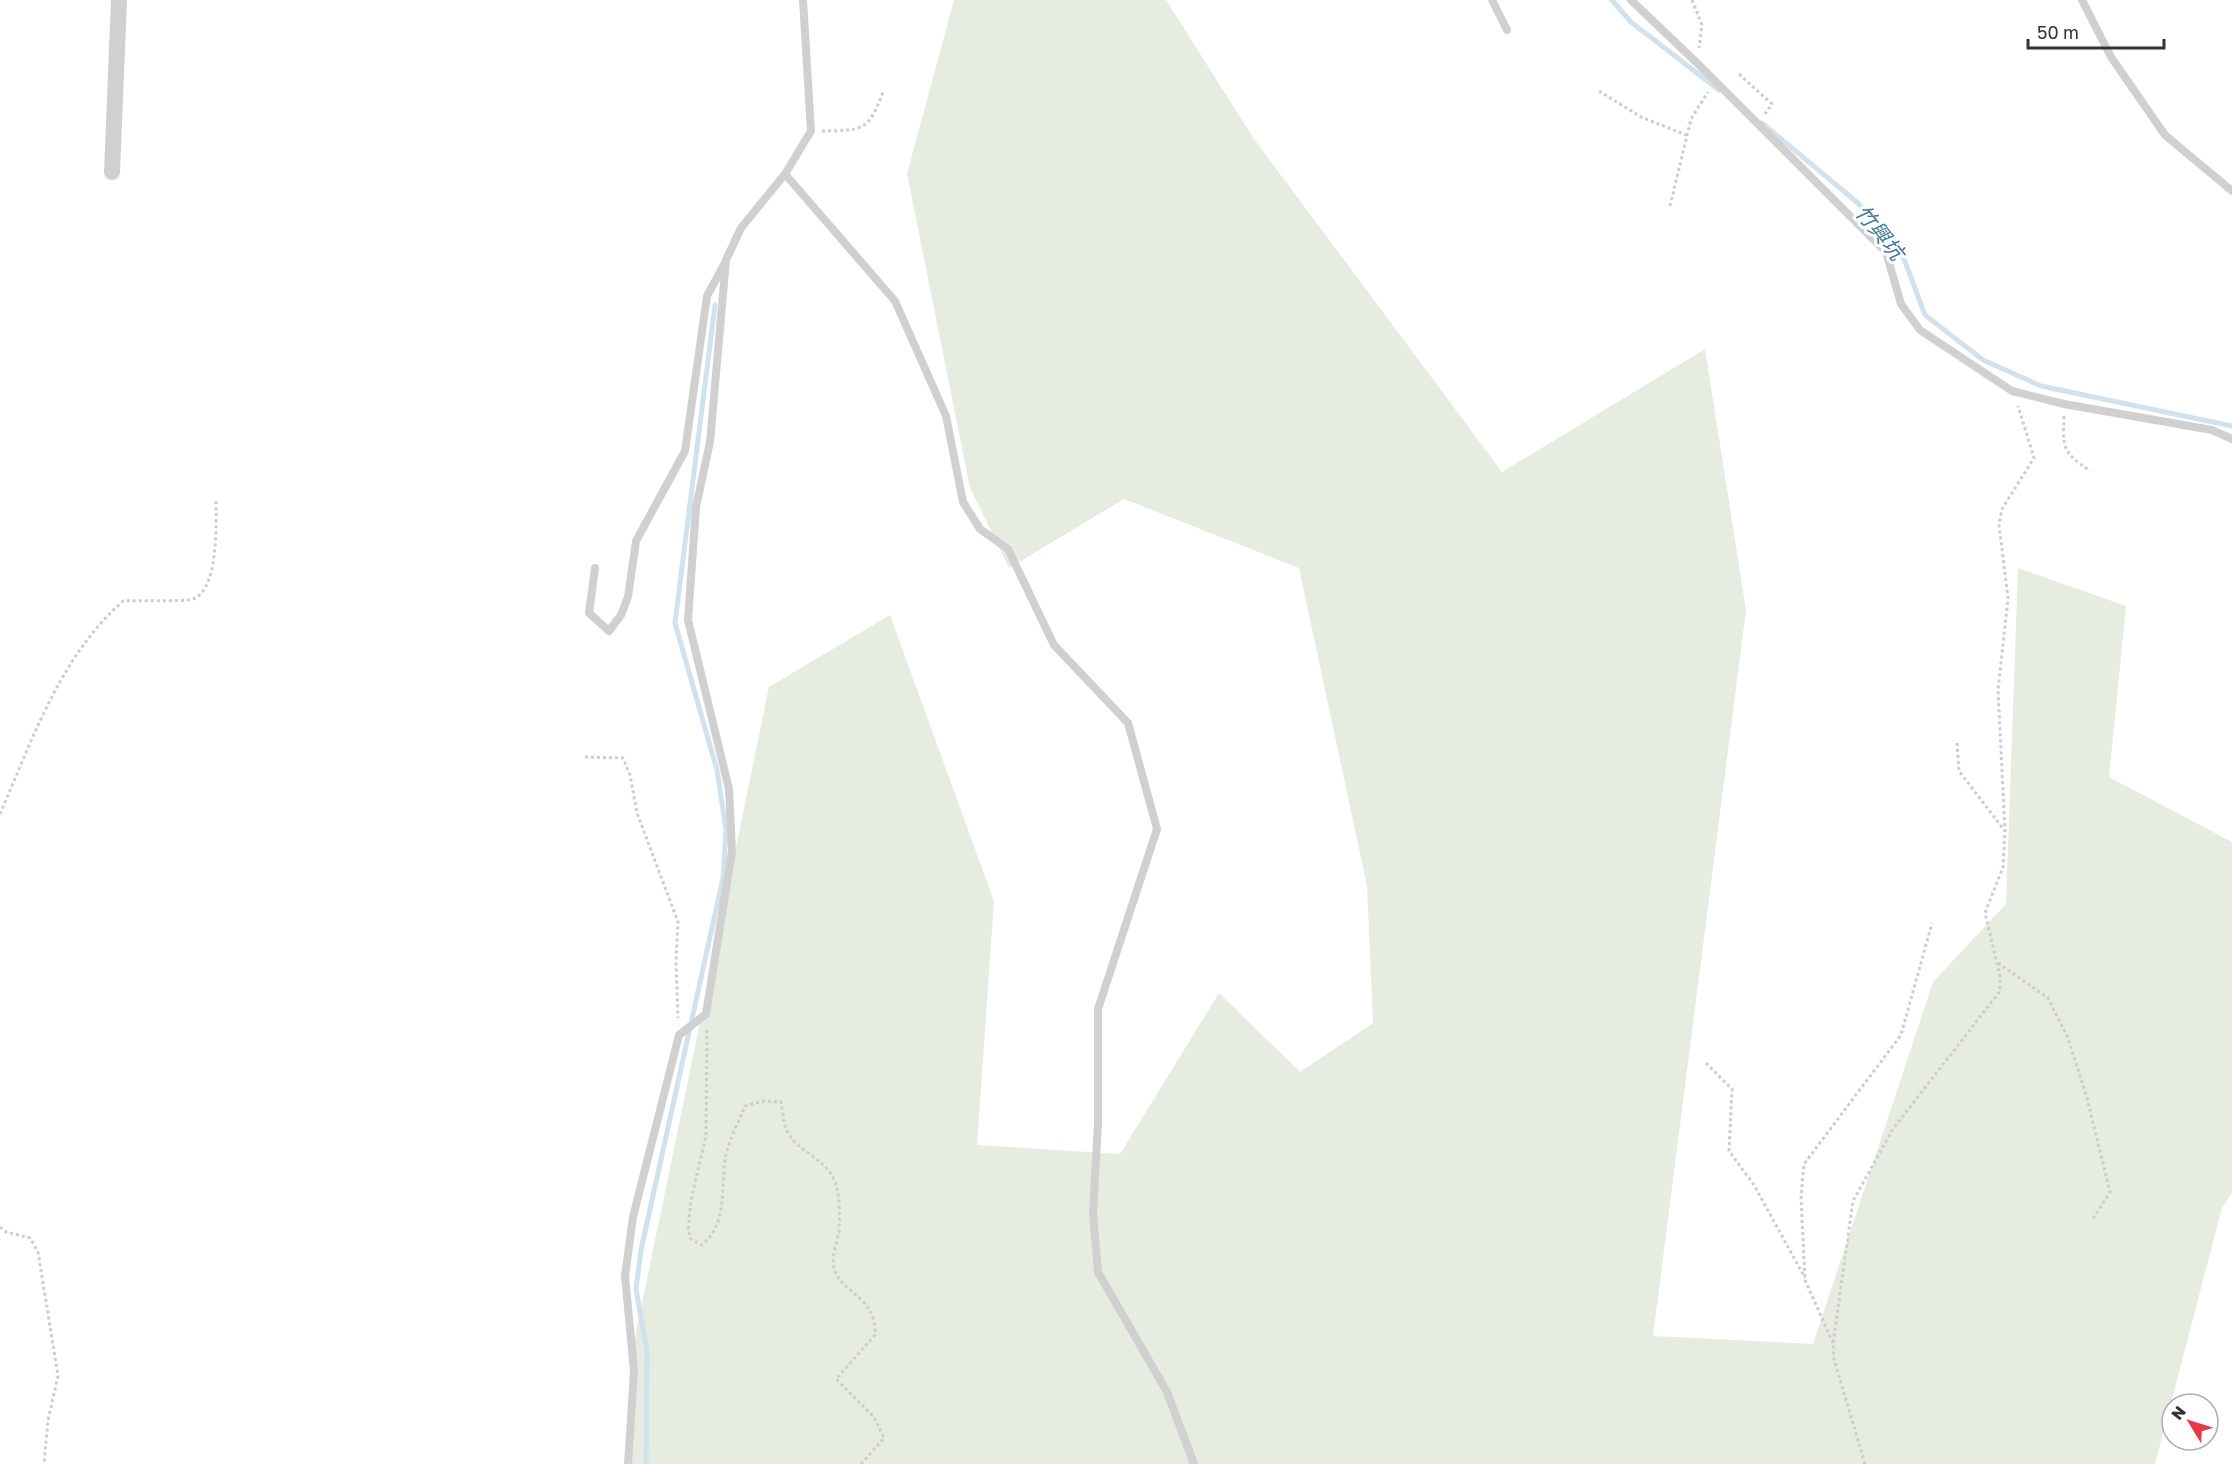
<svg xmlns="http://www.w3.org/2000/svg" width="2232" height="1464" viewBox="0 0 2232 1464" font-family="'Golos Text','Noto Sans TC',sans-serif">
  <rect width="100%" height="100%" fill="#fff"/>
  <path fill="#e6ecdf" d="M954,0H1166L1254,139L1502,472L1705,349L1746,610L1653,1336L1813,1344L1933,982L2006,904L2018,568L2126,606L2109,777L2232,842V1193L2222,1208L2155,1464H629L630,1362L769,687L890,615L994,901L977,1145L1120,1154L1219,993L1300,1072L1373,1023L1367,886L1299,568L1124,499L1009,568L970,488L907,174Z"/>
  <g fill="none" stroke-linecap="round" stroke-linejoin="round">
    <path stroke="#cfe2ee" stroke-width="5" d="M1612,0L1631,22L1719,90
      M1762,123L1859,204L1904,259L1925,315L1983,360L2041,386L2232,426
      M646,1464L647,1352L636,1289L641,1250L723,878L726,830L717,770L675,623L715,305"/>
    <path stroke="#cdcdcd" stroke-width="3" stroke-dasharray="3 3" stroke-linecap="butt" d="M1692,0L1702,25L1699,48
      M1739,74L1772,104L1765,114
      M1599,91L1641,117L1686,135
      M822,131C863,130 868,132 883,92
      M1670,206L1691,119L1708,92
      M2064,416C2063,450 2062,451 2090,471
      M1957,743L1959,771L2004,830
      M585,757L623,758L630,775L637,813L678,922L676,961L678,1018
      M0,814C33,738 60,657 123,601C137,600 183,602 193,599C219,590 216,522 216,499
      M1998,963L2048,998L2068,1038L2087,1098L2110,1192L2092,1220
      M707,1030L706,1136L691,1200L688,1230L691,1239L702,1245C729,1223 720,1185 726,1154C730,1138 739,1121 745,1106L764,1101L781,1102C783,1112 783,1124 788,1133C800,1154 826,1158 835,1182C840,1194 840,1219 839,1232C837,1242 831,1258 834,1268C840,1293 877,1296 875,1335L836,1379L874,1417L884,1438L861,1464
      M1706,1063L1732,1089L1729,1151L1754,1185L1805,1278
      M0,1227L6,1232L30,1238L38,1252L58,1376L48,1420L44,1464
      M1833,1343L1805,1280L1801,1197L1804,1164L1901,1035L1932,923
      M1865,1464L1834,1359L1833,1344L1853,1201L1893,1129L2000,991V976L1985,913L2003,867L2005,831L1998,690L2008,598L1999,525L2002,509L2034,458L2018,406"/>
    <path stroke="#d0d0d0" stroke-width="8" d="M1492,0L1507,30
      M1631,0L1696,62L1886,252L1901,304L1920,330L2012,391L2064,404L2212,430L2232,439
      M2082,0L2111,57L2165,135L2232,191
      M785,174L895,301L946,416L963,502L980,529L1008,549L1054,645L1128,723L1157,829L1098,1009V1123L1093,1213L1098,1272L1167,1392L1194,1464
      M595,568L589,613L609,631L621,615L628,597L636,541L685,451L707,296L725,263
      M628,1464L634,1371L625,1276L633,1217L679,1035L706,1014L732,851L729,789L688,620L696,507L710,442L726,260L741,228L785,174L811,131L803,0"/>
    <path stroke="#d0d0d0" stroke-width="16" d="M112,172L119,0"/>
  </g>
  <g text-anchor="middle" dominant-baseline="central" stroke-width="6" stroke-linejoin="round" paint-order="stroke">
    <g font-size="21" font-style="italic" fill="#3f7597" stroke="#fff">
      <text transform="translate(1880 232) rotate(51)">竹興坑</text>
    </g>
  </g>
  <g transform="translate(2190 1422) rotate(308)"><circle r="28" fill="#ffffff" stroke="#adadad" stroke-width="1.5"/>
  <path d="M0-4.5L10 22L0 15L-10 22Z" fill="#e63946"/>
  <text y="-9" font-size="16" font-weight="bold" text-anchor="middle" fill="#333333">N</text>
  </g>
  <path d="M2028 39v9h136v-9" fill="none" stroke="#333333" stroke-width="3"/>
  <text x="2037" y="39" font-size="18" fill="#333333" stroke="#ffffff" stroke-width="4.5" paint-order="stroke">50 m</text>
</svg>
